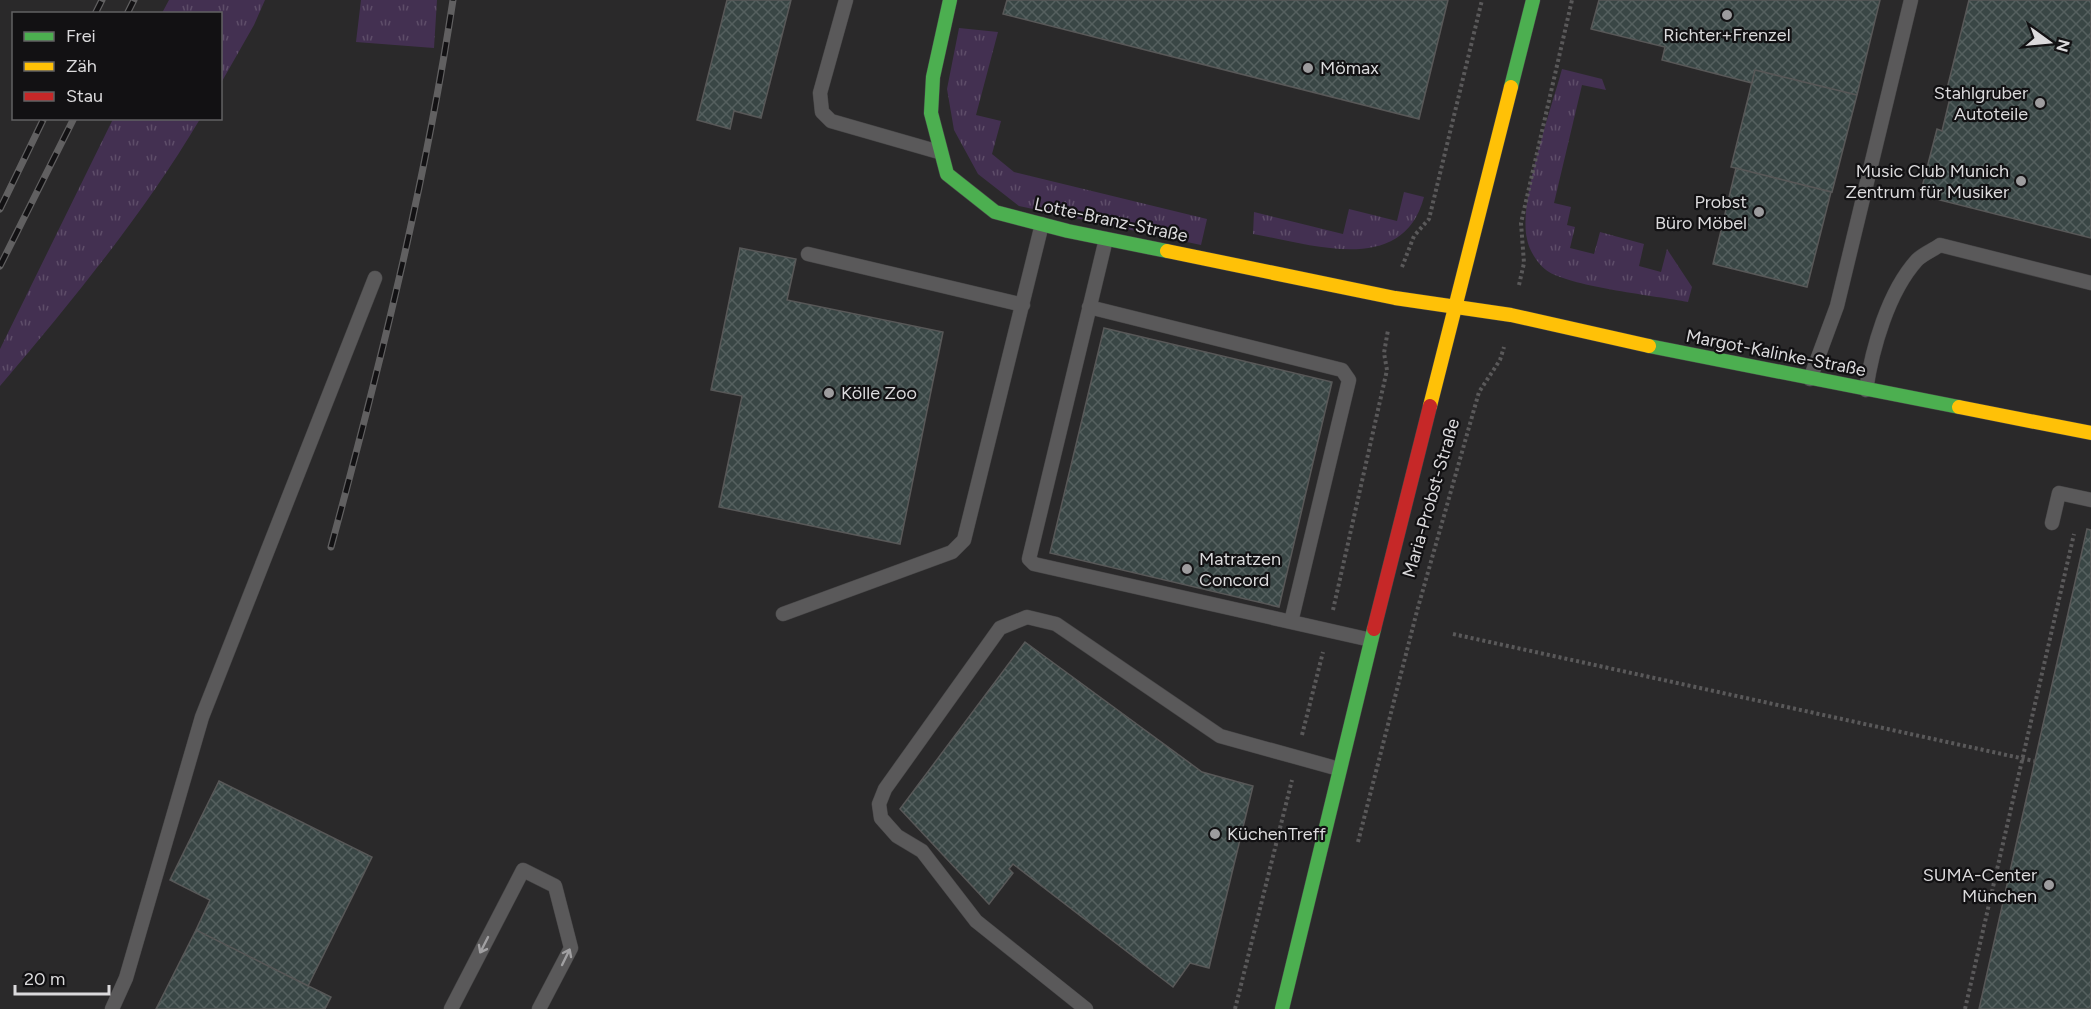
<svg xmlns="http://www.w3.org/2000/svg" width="2091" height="1009" viewBox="0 0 2091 1009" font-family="Figtree,sans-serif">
  <defs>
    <pattern id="grass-tufts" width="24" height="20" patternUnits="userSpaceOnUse" patternTransform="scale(1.5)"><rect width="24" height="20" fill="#433051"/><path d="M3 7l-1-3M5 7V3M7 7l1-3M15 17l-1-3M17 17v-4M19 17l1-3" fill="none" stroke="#5e4d69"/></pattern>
    <pattern id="building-cross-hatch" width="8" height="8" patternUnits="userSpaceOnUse" patternTransform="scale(1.5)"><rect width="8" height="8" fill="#394645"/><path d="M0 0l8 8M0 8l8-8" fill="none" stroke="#55605f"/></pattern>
  </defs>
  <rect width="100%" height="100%" fill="#2a292a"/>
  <path fill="url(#grass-tufts)" d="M169,0H265L254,25L221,83L220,14L162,13Z
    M361,0H437L434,48L356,42Z
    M959,28L998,32L976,115L1001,121L992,154L1014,172L1207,219L1201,245L1019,206L978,174L954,130L947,89Z
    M1562,69L1602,79L1606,90L1582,85L1554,203L1571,207L1567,225L1575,227L1570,248L1594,254L1600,232L1644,244L1639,266L1661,272L1667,249L1692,287L1688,302C1657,296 1574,287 1549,272C1539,266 1529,251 1527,239C1518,201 1551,110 1562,69Z
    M113,119H200C143,215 72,301 0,386V349Z
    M1404,192L1424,197C1403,277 1311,244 1253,234L1254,212L1343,234L1349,209L1397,221Z"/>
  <path fill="url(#building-cross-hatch)" stroke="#585858" stroke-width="1.5" d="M727,0H791L761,118L734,111L730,129L697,120Z
    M1007,0H1448L1419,119L1003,14Z
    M1599,0H1880L1857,95L1755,70L1752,83L1662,60L1665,47L1591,29Z
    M1969,0H2091V238L1920,195L1937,129L1942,131L1950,98L1945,97Z
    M1755,70L1857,95L1832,192L1731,167Z
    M1736,168L1831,192L1807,287L1713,264Z
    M740,248L796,259L787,300L943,332L900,544L719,507L742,396L711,390Z
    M1104,328L1332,382L1279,607L1050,553Z
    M2087,529L2091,530V1009H1979Z
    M1025,642L1202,772L1253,786L1209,968L1190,963L1173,987L1013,864L1009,869L1013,873L989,904L900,809Z
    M219,781L372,857L308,986L196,930L210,900L170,880Z
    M196,930L331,997L325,1009H156Z"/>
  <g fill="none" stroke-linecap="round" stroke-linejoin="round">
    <defs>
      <path id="lane" d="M846,0L820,93L822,112L831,121L939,152
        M1106,239L1029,559L1034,564L1371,640
        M808,254L1023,305
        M1089,307L1342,370L1349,380L1291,622
        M1810,379L1837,306L1911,0
        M1866,390C1872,349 1888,292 1917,260C1923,254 1933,250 1940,245L2091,283
        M2052,523L2059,493L2091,500
        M783,614L952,552L964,540L1042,224
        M112,1009L126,978L202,717L375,278
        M451,1009L523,870L555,886L571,948L539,1009
        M1086,1009L976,921L922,851L897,836L881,818L879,804L885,789L1000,628L1027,617L1056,624L1220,736L1339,769"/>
      <path id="fast" d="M950,0L933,77L931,113L947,174L995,212L1068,231L1167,251
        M1511,87L1533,0
        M1649,346L1959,407
        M1282,1009L1374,629"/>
      <path id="slow" d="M1167,251L1395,298L1511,315L1649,346
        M1430,406L1511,87
        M1959,407L2091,433"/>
      <path id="jam" d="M1374,629L1430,406"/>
    </defs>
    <use href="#lane" stroke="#464546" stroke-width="15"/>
    <use href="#fast" stroke="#464546" stroke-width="15"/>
    <use href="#slow" stroke="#464546" stroke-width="15"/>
    <use href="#jam" stroke="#464546" stroke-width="15"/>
    <path stroke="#5a595a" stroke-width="4" stroke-dasharray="3 3" stroke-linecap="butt" d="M1402,267L1414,236L1429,219L1482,0
      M1519,285L1524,263L1521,223L1572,0
      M1333,610L1387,370L1384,353L1388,330
      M1453,634L2034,761
      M1302,735L1323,652
      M1358,842L1417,611L1479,392L1500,360L1504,347
      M1235,1009L1292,780
      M1965,1009L2074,534"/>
    <use href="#lane" stroke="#5a595a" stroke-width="14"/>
    <use href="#fast" stroke="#4caf50" stroke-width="14"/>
    <use href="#slow" stroke="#ffc107" stroke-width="14"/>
    <use href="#jam" stroke="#c62828" stroke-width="14"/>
    <defs>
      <path id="rail" d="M95,14L102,0
        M127,14L134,0
        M0,209L44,118
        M0,266L74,118
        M331,547C380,366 425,185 453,0"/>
    </defs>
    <use href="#rail" stroke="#616061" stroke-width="7"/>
    <use href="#rail" stroke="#121113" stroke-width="4.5" stroke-dasharray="14" stroke-linecap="butt"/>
  </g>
  <defs><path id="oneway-shaft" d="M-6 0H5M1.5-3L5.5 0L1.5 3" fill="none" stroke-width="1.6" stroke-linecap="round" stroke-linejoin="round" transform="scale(1.5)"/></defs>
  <g stroke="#a1a0a2">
    <use href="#oneway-shaft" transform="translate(484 945) rotate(117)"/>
    <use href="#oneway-shaft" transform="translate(566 957) rotate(-64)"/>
  </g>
  <g fill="#9d9c9e" stroke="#121113" stroke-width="2">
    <circle cx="1727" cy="15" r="6"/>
    <circle cx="1308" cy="68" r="6"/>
    <circle cx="2040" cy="103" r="6"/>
    <circle cx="2021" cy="181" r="6"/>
    <circle cx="1759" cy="212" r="6"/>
    <circle cx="829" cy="393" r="6"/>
    <circle cx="1187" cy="569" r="6"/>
    <circle cx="1215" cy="834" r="6"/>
    <circle cx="2049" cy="885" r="6"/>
  </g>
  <g text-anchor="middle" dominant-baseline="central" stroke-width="4.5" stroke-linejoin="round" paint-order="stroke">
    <g font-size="18" fill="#dbdadc" stroke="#121113" text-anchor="start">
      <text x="1727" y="35" text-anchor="middle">Richter+Frenzel</text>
      <text x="1320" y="68">Mömax</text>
      <text x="2028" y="93" text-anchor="end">Stahlgruber<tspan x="2028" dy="21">Autoteile</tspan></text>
      <text x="2009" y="171" text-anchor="end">Music Club Munich<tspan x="2009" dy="21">Zentrum für Musiker</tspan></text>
      <text x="1747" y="202" text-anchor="end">Probst<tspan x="1747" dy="21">Büro Möbel</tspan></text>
      <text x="841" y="393">Kölle Zoo</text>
      <text x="1199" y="559">Matratzen<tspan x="1199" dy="21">Concord</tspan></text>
      <text x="1227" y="834">KüchenTreff</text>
      <text x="2037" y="875" text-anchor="end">SUMA-Center<tspan x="2037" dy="21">München</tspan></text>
    </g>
    <g font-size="18" fill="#dbdadc" stroke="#121113">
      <text transform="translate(1111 220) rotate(12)">Lotte-Branz-Straße</text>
      <text transform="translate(1776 353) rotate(11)">Margot-Kalinke-Straße</text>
      <text transform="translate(1431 498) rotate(-74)">Maria-Probst-Straße</text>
    </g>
  </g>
  <rect x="12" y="12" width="210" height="108" fill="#121113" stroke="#626163" stroke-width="1.5"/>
  <rect x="24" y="32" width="30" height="9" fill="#4caf50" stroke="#626163" stroke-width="1.5"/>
  <text x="66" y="42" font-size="18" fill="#dbdadc">Frei</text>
  <rect x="24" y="62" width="30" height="9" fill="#ffc107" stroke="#626163" stroke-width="1.5"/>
  <text x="66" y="72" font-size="18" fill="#dbdadc">Zäh</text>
  <rect x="24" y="92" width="30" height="9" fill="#c62828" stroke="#626163" stroke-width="1.5"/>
  <text x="66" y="102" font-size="18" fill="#dbdadc">Stau</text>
  <g transform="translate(2049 42) rotate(105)" stroke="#121113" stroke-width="4.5" paint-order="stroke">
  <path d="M0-4.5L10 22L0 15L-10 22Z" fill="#dbdadc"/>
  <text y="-9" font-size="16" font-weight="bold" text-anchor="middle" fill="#dbdadc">N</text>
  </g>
  <path d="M15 985v9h94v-9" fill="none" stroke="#dbdadc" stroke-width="3"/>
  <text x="24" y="985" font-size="18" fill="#dbdadc" stroke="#121113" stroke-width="4.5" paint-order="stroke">20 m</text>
</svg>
